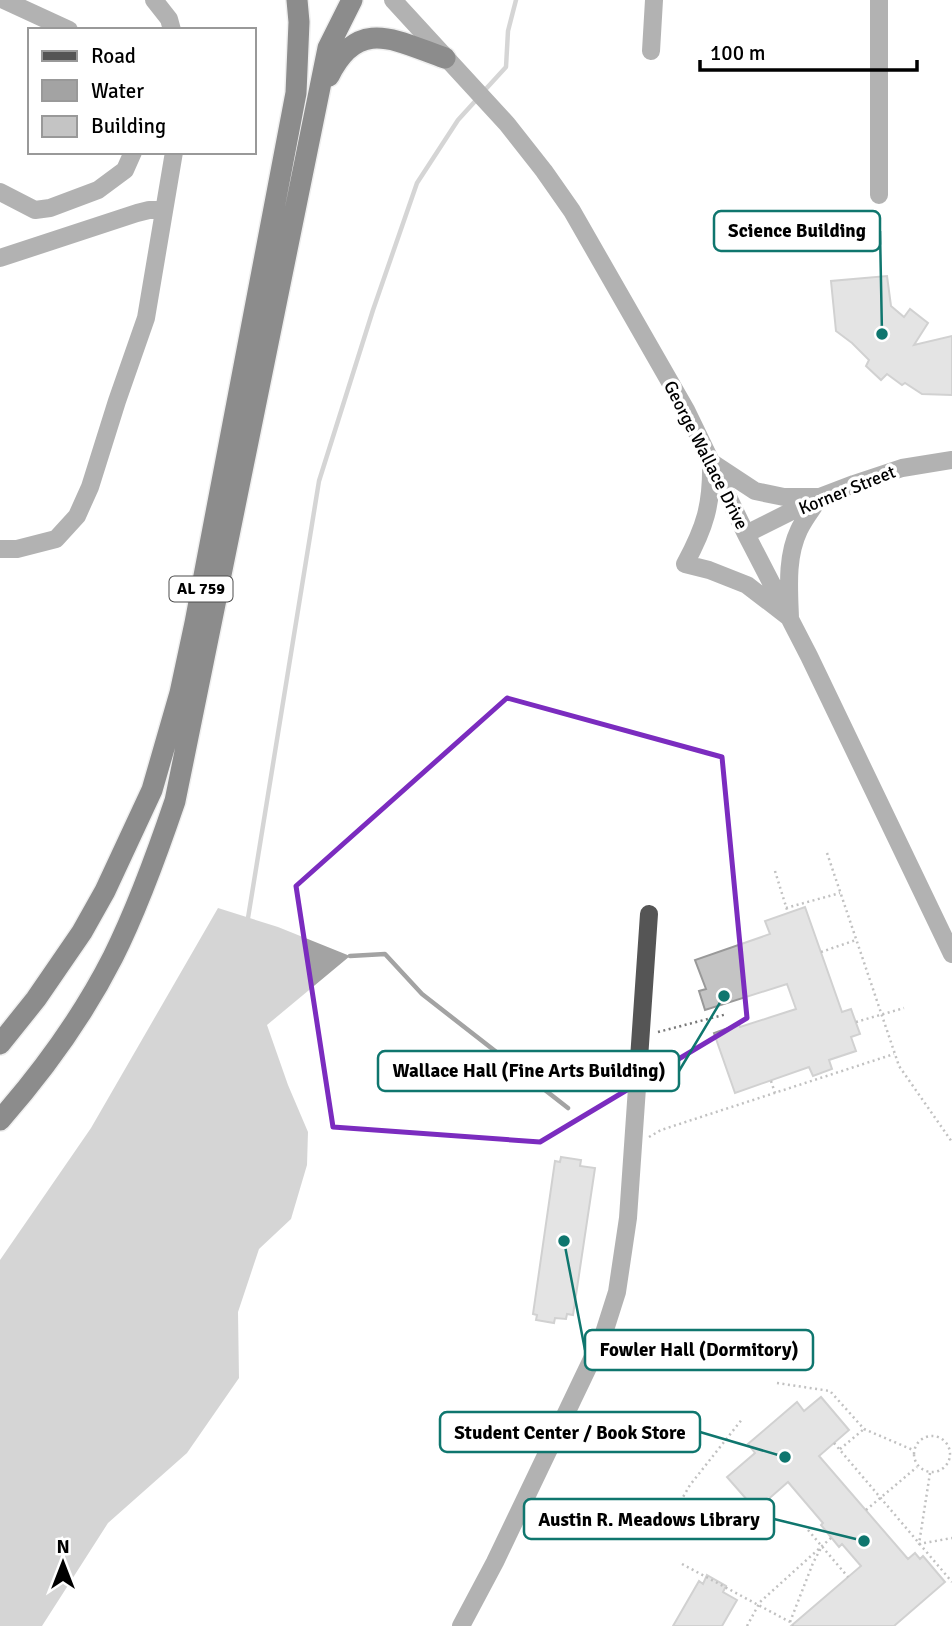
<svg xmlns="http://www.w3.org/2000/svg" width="952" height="1626" viewBox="0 0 952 1626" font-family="Signika,sans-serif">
  <rect width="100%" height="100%" fill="#fff"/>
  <path fill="#a3a3a3" d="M218,908L278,927L350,956L267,1025L288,1085L308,1132L307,1165L291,1219L259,1249L238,1312L239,1378L187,1453L108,1523L42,1626H0V1260L91,1128Z"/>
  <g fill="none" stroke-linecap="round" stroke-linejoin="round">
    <path stroke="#a3a3a3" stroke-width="4.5" d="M484,91L506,67L508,31L516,0
      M248,918L319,481L373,310L417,183L458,120L478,98
      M350,956L385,954L422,994L568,1108"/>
  </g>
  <path fill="#c4c4c4" stroke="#999" stroke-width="2" d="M887,276L891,306L904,317L910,309L928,323L914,345L952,336V395L922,394L905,383L902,385L887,374L881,380L866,366L869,360L852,343L836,331L831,281Z
    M805,907L842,1012L851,1009L860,1034L851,1037L856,1051L829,1060L832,1069L813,1076L809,1067L735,1093L714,1033L739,1024L740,1027L796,1009L787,984L705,1010L699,991L706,989L695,960L770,934L765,921Z
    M561,1157L581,1160L580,1166L595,1168L573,1315L567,1314L566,1319L555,1318L554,1323L536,1320L537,1315L533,1314L555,1161L560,1162Z
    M821,1397L849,1430L819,1456L908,1559L915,1553L920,1559L923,1556L945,1582L894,1626H791L861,1566L842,1544L839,1547L821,1525L823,1523L788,1482L756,1510L727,1477L755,1453L748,1444L797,1402L804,1411Z
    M707,1575L726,1586L723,1592L737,1600L722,1626H673L699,1581L703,1584Z"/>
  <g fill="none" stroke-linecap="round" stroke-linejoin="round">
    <defs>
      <path id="highway" d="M329,76C358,16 396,41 445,58
        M0,1044L36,999L82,932L105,891L152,790L180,693L195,623L296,93L299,22L297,0
        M0,1120C44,1070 83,1016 113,957C138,907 157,854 175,801L328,48L352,0"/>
    </defs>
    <use href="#highway" stroke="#dbdbdb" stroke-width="24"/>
    <path stroke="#777" stroke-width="2.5" stroke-dasharray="2 3.5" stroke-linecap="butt" d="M827,853L899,1066L952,1142
      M775,871L788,913
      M786,908L840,893
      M821,952L856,940
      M856,1022L904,1008
      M658,1032L727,1014
      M771,1081L775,1093
      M649,1137L661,1130L894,1054
      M777,1383L830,1391L864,1429L913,1450
      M914 1454a18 18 0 1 1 36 0a18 18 0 1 1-36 0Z
      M834,1443L952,1582
      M840,1449L864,1429
      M930,1473L919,1544L952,1538
      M866,1510L917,1467
      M664,1530L690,1485L743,1418
      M808,1530L848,1577
      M682,1564L790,1622L793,1626
      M790,1622L813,1563L821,1548
      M747,1626L760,1602L832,1537"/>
    <path stroke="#555" stroke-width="18" d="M4,0L69,30
      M154,0L169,19L172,30
      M393,0L507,124L544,171L572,211L686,410L746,534L809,656L952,954
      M879,0V195
      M651,51L654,0
      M0,192L35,210L50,208L98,190L125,170L133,152
      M0,258L137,213L149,210H164
      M711,462L755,491L784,497H820C813,508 804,519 799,530C786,557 789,589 790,618L747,585L709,570L685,564C705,527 712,505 711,462Z
      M746,534L820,497L854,484L902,468L952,460
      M0,549H17L56,539L77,516L90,487L117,401L146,318L174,152
      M461,1626L495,1562L603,1336L617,1292L628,1218L649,914"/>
    <use href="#highway" stroke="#000" stroke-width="21"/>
  </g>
  <path d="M0 0H952V1626H0ZM507,698L722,757L747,1018L540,1142L333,1127L296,886Z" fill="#fff" fill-opacity=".55" fill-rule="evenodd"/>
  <path fill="none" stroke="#7b2cbf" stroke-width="5" stroke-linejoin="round" d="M507,698L722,757L747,1018L540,1142L333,1127L296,886Z"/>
  <g text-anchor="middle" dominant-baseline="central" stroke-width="7" stroke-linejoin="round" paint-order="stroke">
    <rect fill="#fff" stroke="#4c4c4c" stroke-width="2" x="169.5" y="576.5" width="63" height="25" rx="5"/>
    <g font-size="16" font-weight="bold" fill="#000">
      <text x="201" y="589">AL 759</text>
    </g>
    <g font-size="18" fill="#000" stroke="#fff">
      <text transform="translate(706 455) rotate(63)">George Wallace Drive</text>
      <text transform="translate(847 490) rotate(-22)">Korner Street</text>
    </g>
  </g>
  <path fill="none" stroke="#0f766e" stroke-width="2.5" d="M882 334L880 231M724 996L679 1071M564 1241L585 1350M785 1457L700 1432M864 1541L774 1519"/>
  <g fill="#0f766e" stroke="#fff" stroke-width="2.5">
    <circle cx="882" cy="334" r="7"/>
    <circle cx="724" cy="996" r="7"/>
    <circle cx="564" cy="1241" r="7"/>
    <circle cx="785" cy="1457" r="7"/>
    <circle cx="864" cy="1541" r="7"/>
  </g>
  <g fill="#fff" stroke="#0f766e" stroke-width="2.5">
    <rect x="714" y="211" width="166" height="40" rx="7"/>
    <rect x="378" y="1051" width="301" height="40" rx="7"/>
    <rect x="585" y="1330" width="228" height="40" rx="7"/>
    <rect x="440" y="1412" width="260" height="40" rx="7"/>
    <rect x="524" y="1499" width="250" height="40" rx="7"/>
  </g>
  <g font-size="19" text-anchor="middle" font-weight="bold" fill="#000">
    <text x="797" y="237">Science Building</text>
    <text x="529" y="1077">Wallace Hall (Fine Arts Building)</text>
    <text x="699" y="1356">Fowler Hall (Dormitory)</text>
    <text x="570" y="1439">Student Center / Book Store</text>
    <text x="649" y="1526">Austin R. Meadows Library</text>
  </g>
  <rect x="28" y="28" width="228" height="126" fill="#ffffff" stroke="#999999" stroke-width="2"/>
  <rect x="42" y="51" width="35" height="10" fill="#555555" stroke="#999999" stroke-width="2"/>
  <text x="91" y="63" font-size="21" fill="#000000">Road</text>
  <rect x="42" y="80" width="35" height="21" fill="#a3a3a3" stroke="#999999" stroke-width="2"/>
  <text x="91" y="98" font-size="21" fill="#000000">Water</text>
  <rect x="42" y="116" width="35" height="21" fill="#c4c4c4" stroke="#999999" stroke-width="2"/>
  <text x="91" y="133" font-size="21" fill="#000000">Building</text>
  <g transform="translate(63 1563)" stroke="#ffffff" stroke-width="5" paint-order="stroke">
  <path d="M0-5L12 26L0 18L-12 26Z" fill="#000000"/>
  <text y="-10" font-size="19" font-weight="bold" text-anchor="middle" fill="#000000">N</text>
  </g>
  <path d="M700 60v10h217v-10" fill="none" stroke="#000000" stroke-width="3.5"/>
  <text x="710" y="60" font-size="21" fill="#000000" stroke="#ffffff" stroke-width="5" paint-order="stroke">100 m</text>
</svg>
